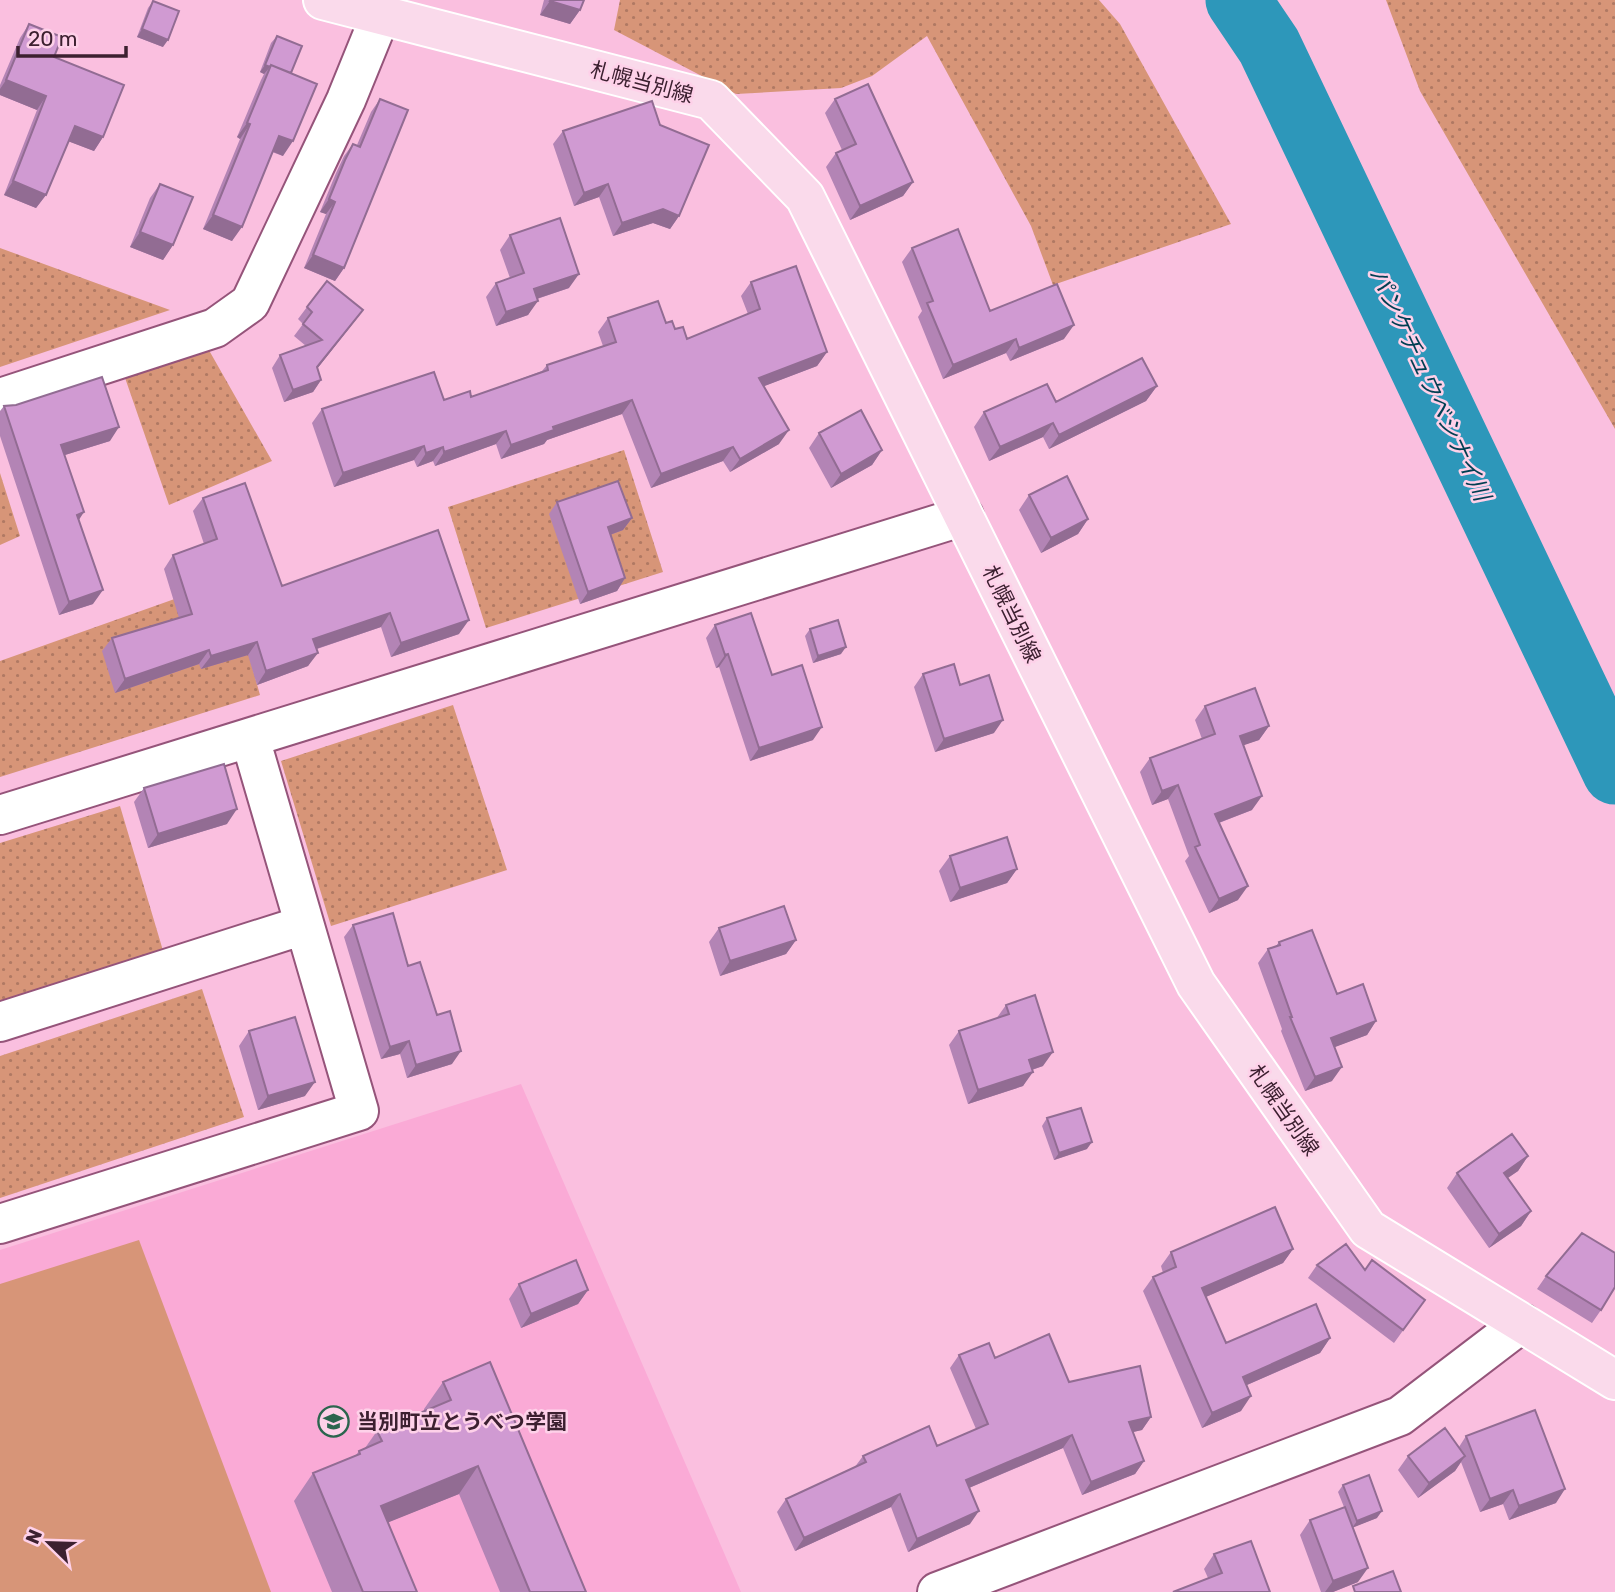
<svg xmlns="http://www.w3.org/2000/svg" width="1615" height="1592" viewBox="0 0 1615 1592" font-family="Rubik,'Noto Sans JP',sans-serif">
  <defs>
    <pattern id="grass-dots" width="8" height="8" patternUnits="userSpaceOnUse" patternTransform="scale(1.75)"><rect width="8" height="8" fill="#d79578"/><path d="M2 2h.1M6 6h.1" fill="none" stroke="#b07963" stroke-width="1.8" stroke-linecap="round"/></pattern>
  </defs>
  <rect width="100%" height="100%" fill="#fabfdf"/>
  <path fill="#faaad6" d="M521,1084L741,1592H0V1250Z"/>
  <path fill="url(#grass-dots)" d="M620,0H1099L1120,24L1231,224L1053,285L1031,226L927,36L872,76L841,88L736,94L614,30Z
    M1386,0H1615V429L1420,91Z
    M0,248L170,310L0,367Z
    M206,345L272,461L169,505L123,372Z
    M624,450L663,572L486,628L448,507Z
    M0,473L20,536L0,545Z
    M228,580L260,695L0,777V661Z
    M453,705L507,870L331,926L281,761Z
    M120,806L164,954L0,1005V843Z
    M202,989L244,1117L0,1198V1056Z"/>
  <path fill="#d79578" d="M139,1240L271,1592H0V1284Z"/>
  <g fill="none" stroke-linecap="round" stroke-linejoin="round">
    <path stroke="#2d97ba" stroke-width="65" d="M1238,0L1269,46L1615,772"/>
    <defs>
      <path id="minor" d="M0,398L215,328L250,303L346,100L381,14
        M0,815L964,516
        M0,1022L304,925
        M0,1224L359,1111L250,738
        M937,1592L1400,1416L1522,1323"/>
      <path id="primary" d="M323,0L711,100L805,197L1196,984L1368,1229L1615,1380"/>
    </defs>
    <use href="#minor" stroke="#95547a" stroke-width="42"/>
    <use href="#primary" stroke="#fff" stroke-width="42"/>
    <use href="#minor" stroke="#fff" stroke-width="38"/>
    <use href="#primary" stroke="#fadaeb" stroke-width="38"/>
  </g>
  <path fill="#b384b5" d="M544,0H584L580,10L570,24L540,15Z
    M153,1L163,47L137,37L148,8Z
    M29,24L54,57L103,137L94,151L68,141L46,195L36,208L4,195L37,110L0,95V85L20,38Z
    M277,36L291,73L283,156L272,152L232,241L203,229L240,139L237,137L261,80L264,74L260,72L271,43Z
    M380,99L344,268L335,281L304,268L326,214L320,212L336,173L344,156L353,144L357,145L371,112Z
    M835,99L913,182L903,196L850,220L826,167L836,153L842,150L825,113Z
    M563,131L679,216L670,229L653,223L613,236L599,197L574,206L553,144Z
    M160,184L173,245L163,260L130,247L150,198Z
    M510,235L569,288L537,299L528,315L496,326L486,297L496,283L510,278L500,250Z
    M912,248L990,311L1064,339L1010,361L1006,353L943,379L918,317L922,311L902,262Z
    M751,282L827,352L817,366L764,386L779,444L730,472L723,461L651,488L622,414L547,440L544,444L501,459L496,444L435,466L433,461L417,467L414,460L334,487L312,423L322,409L444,400L471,397L542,371L547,365L603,346L598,332L608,318L666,323L687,339L748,314L741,296Z
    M307,307L363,310L317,369L321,380L313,392L284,402L272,368L280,355L306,346L294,336L303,324L298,319Z
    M1157,386L1146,401L1049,449L1043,437L989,461L974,427L984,412Z
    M4,406L110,441L65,455L79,520L93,604L59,615L0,436V411Z
    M819,433L882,450L872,465L831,488L809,448Z
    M1029,495L1088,519L1078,534L1041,553L1019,510Z
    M203,498L282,586L438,530L459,634L391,657L381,627L317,649L308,666L257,685L248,655L201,669L199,664L115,693L102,651L112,638L179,618L164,569L173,555L204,544L193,511Z
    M557,502L632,518L623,530L610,535L625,578L617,591L580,604L549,514Z
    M715,625L772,675L813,740L750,761L719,667L716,668L706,638Z
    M810,629L841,654L813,663L805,636Z
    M923,674L960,685L994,733L935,752L914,687Z
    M1205,706L1269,726L1259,740L1243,745L1252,810L1219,823L1238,900L1209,913L1185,861L1189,856L1168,799L1152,805L1140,772L1150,758L1202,739L1195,720Z
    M144,788L227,824L148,848L134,802Z
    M950,856L1017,869L1007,883L950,902L939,871Z
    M353,925L408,966L452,1064L407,1078L400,1054L381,1059L344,937Z
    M719,928L796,940L786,954L720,976L709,942Z
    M1279,942L1337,994L1376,1021L1367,1035L1334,1047L1332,1081L1305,1091L1281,1031L1282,1029L1258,963L1268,949L1276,946Z
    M1006,1005L1043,1066L1032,1070L1023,1086L968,1104L949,1045L959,1031L996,1019Z
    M249,1031L305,1096L258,1110L239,1046Z
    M1047,1118L1087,1149L1054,1160L1042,1126Z
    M1528,1156L1518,1171L1508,1178L1531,1211L1521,1226L1489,1248L1447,1188L1457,1173Z
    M1293,1249L1283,1263L1206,1297L1226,1343L1330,1338L1320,1353L1247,1385L1241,1411L1202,1428L1143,1291L1153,1277L1163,1273L1161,1266L1171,1252Z
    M1317,1265L1365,1270L1425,1300L1394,1343L1308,1278Z
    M1546,1276L1601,1310L1592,1323L1537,1289Z
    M519,1284L588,1290L578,1304L521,1328L509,1299Z
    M959,1355L995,1358L1069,1382L1151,1417L1142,1430L1133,1432L1144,1461L1135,1474L1082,1495L1063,1448L969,1488L970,1524L908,1552L891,1507L795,1551L777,1512L786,1499L854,1468L863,1456L937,1446L976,1429L950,1368Z
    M443,1382L586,1592H500L459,1494L388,1522L417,1592H332L294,1501L313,1473L356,1455L359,1451L365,1448L377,1431L424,1411V1409Z
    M1466,1436L1556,1503L1509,1520L1503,1504L1480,1512L1461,1462L1455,1471L1418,1498L1398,1470L1408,1456L1459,1447Z
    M1343,1485L1377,1518L1353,1527L1358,1582L1333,1592H1321L1300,1535L1310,1520L1344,1507L1338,1492Z
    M1214,1554L1270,1592L1208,1578L1204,1569Z"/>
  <path fill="#926c93" d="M550,1L580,10L570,24L540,15Z
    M142,29L168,40L163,47L137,37Z
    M265,65L270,67L264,74L260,72Z
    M6,80L46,96L37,110L0,95V89Z
    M247,123L250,124L240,139L237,137Z
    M75,126L103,137L94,151L65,140Z
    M279,136L293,141L283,156L269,150Z
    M13,181L46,195L36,208L4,195Z
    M913,182L903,196L850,220L860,206Z
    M608,184L599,197L574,206L584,193Z
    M329,199L335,202L326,214L320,212Z
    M663,209L679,216L670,229L653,223L613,236L622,223Z
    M213,215L242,227L232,241L203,229Z
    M140,232L173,245L163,260L130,247Z
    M313,255L344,268L335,281L304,268Z
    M579,274L569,288L524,303L534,289Z
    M538,301L528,315L496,326L506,312Z
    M363,310L354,322L308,380L317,367Z
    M1074,325L1064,339L1010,361L1019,348Z
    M1016,339L1006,353L943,379L953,365Z
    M827,352L817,366L749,392L759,378Z
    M321,380L313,392L284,402L293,390Z
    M1157,386L1146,401L1049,449L1059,435Z
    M632,400L622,414L547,440L544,444L501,459L511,445L553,427Z
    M1053,423L1043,437L989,461L1000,447Z
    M119,427L110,441L52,459L61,445Z
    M789,430L779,444L730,472L740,459Z
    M506,431L496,444L435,466L444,452Z
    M424,446L414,460L334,487L343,473Z
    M443,447L433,461L417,467L426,453Z
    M733,447L723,461L651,488L661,474Z
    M882,450L872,465L831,488L841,474Z
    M84,512L75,526L77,515Z
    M632,518L623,530L599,539L608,527Z
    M1088,519L1078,534L1041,553L1051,538Z
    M625,578L617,591L580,604L588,592Z
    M103,590L93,604L59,615L69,602Z
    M390,613L381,627L304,653L313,639Z
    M469,620L459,634L391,657L401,643Z
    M257,642L248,655L201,669L211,656Z
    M846,647L841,654L813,663L818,656Z
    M209,650L199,664L115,693L125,679Z
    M318,653L308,666L257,685L266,671Z
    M728,654L719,667L716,668L725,655Z
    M1003,720L994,733L935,752L944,739Z
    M1269,726L1259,740L1230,750L1240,736Z
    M822,727L813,740L750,761L759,748Z
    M1178,785L1168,799L1152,805L1162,791Z
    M1262,796L1252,810L1205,828L1215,814Z
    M237,809L227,824L148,848L158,834Z
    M1017,869L1007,883L950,902L960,888Z
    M1248,886L1238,900L1209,913L1219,899Z
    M796,940L786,954L720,976L730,961Z
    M1376,1021L1367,1035L1322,1052L1331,1038Z
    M409,1041L400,1054L381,1059L390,1047Z
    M461,1051L452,1064L407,1078L416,1065Z
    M1053,1052L1043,1066L1019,1074L1029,1060Z
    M1342,1067L1332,1081L1305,1091L1315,1077Z
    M1033,1072L1023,1086L968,1104L978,1090Z
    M315,1082L305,1096L258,1110L268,1096Z
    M1092,1142L1087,1149L1054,1160L1059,1153Z
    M1528,1156L1518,1171L1494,1187L1504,1173Z
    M1531,1211L1521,1226L1489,1248L1499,1234Z
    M1293,1249L1283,1263L1192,1303L1202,1288Z
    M588,1290L578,1304L521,1328L531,1314Z
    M1330,1338L1320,1353L1233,1391L1243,1377Z
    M1251,1396L1241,1411L1202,1428L1212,1413Z
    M1151,1417L1142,1430L1120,1435L1129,1422Z
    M1072,1435L1063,1448L957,1493L966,1480Z
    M1465,1456L1455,1471L1418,1498L1429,1483Z
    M1144,1461L1135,1474L1082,1495L1091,1482Z
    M478,1466L459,1494L362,1533L381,1506Z
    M1565,1489L1556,1503L1509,1520L1519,1506Z
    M1513,1490L1503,1504L1480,1512L1490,1499Z
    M900,1494L891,1507L795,1551L804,1538Z
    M979,1511L970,1524L908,1552L917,1539Z
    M1382,1511L1377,1518L1352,1528L1357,1521Z
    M1368,1568L1358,1582L1333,1592H1325L1333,1581Z"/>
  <path fill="#d09ad2" stroke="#926c93" stroke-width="2" d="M551,0H584L580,10L550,1Z
    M153,1L179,11L168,40L142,29Z
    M29,24L62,37L54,57L124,85L103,137L75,126L46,195L13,181L46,96L6,80Z
    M277,36L302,46L291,73L271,65L270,67L265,65Z
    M271,65L317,84L293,141L279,136L242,227L213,215L250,124L247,123Z
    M868,84L913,182L860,206L836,153L856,144L835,99Z
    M380,99L408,110L344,268L313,255L335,202L329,199L345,160L353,144L360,147Z
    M652,101L660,125L709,145L679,216L663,209L622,223L608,184L584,193L563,131Z
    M160,184L193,197L173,245L140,232Z
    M560,218L579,274L534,289L538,301L506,312L496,283L524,273L510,235Z
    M958,229L990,311L1057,284L1074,325L1019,348L1016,339L953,365L927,303L933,301L912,248Z
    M796,266L827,352L759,378L789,430L740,459L733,447L661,474L632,400L553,427L554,430L511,445L506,431L444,452L443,447L426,453L424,446L343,473L322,409L434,372L444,400L470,391L471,397L548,370L547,365L616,342L608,318L658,301L666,323L672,321L675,329L683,327L687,339L760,309L751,282Z
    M327,281L363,310L317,367L321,380L293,390L280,355L322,340L303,324L312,312L307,307Z
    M1142,358L1157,386L1059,435L1053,423L1000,447L984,412L1047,384L1056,402Z
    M102,377L119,427L61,445L84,512L77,515L103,590L69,602L4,406L16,405Z
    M861,410L882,450L841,474L819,433Z
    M1067,476L1088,519L1051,538L1029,495Z
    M618,481L632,518L608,527L625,578L588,592L557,502Z
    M245,483L282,586L438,530L469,620L401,643L390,613L313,639L318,653L266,671L257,642L211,656L209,650L125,679L112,638L192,614L173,555L217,539L203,498Z
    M751,613L772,675L802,665L822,727L759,748L728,654L725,655L715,625Z
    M838,620L846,647L818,656L810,629Z
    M954,664L960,685L989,675L1003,720L944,739L923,674Z
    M1255,688L1269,726L1240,736L1262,796L1215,814L1248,886L1219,899L1195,847L1200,845L1178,785L1162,791L1150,758L1215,734L1205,706Z
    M224,764L237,809L158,834L144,788Z
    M1007,837L1017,869L960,888L950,856Z
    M784,906L796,940L730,961L719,928Z
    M393,913L408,966L420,962L437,1015L450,1011L461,1051L416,1065L409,1041L390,1047L353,925Z
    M1312,930L1337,994L1363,984L1376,1021L1331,1038L1342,1067L1315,1077L1290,1017H1292L1268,949L1280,945L1279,942Z
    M1035,995L1053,1052L1029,1060L1033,1072L978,1090L959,1031L1009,1014L1006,1005Z
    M295,1017L315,1082L268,1096L249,1031Z
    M1081,1108L1092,1142L1059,1153L1047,1118Z
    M1512,1134L1528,1156L1504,1173L1531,1211L1499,1234L1457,1173Z
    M1275,1207L1293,1249L1202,1288L1226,1343L1316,1304L1330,1338L1243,1377L1251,1396L1212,1413L1153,1277L1176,1267L1171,1252Z
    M1582,1233L1615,1253V1287L1601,1310L1546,1276Z
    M1346,1244L1365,1270L1372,1260L1425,1300L1403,1330L1317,1265Z
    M576,1260L588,1290L531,1314L519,1284Z
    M1049,1334L1069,1382L1140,1366L1151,1417L1129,1422L1144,1461L1091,1482L1072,1435L966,1480L979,1511L917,1539L900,1494L804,1538L786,1499L866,1462L863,1456L929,1426L937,1446L988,1424L959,1355L989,1343L995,1358Z
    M490,1362L586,1592H530L478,1466L381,1506L417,1592H363L313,1473L360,1454L359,1451L382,1441L377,1431L451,1400L443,1382Z
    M1535,1410L1565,1489L1519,1506L1513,1490L1490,1499L1466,1436Z
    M1445,1428L1465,1456L1429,1483L1408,1456Z
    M1369,1475L1382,1511L1357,1521L1343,1485Z
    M1345,1507L1368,1568L1333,1581L1310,1520Z
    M1251,1541L1270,1592H1173L1222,1573L1214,1554Z
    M1393,1571L1401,1592H1355L1353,1586Z"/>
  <defs>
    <symbol id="school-ring" viewBox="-11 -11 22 22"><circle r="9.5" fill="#fed1e9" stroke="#2b654e" stroke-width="1.5"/><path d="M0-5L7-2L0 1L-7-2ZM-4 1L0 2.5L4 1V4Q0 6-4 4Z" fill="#2b654e"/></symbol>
  </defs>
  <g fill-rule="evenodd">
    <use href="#school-ring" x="316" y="1404" width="35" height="35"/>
  </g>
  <g text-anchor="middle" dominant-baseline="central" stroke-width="5" stroke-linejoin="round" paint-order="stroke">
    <g font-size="21" fill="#3c2030" stroke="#fed1e9">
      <text transform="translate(642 82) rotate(15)">札幌当別線</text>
      <text transform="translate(1012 614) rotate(64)">札幌当別線</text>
      <text transform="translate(1284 1110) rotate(55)">札幌当別線</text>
    </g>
    <g font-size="21" font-weight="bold" fill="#3c2030" stroke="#fed1e9" text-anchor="start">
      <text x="357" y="1421">当別町立とうべつ学園</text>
    </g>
    <g font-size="23" font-style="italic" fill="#003f52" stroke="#fed1e9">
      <text transform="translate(1430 384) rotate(65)">パンケチュウベシナイ川</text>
    </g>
  </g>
  <g transform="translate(49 1543) rotate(293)" stroke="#fed1e9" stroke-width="5" paint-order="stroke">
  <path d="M0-5L12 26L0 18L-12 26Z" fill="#3c2030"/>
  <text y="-10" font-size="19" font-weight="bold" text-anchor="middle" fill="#3c2030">N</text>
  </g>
  <path d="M18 46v10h108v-10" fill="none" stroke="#3c2030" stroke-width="3.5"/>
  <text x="28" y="46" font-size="21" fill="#3c2030" stroke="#fed1e9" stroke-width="5" paint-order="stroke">20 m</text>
</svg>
